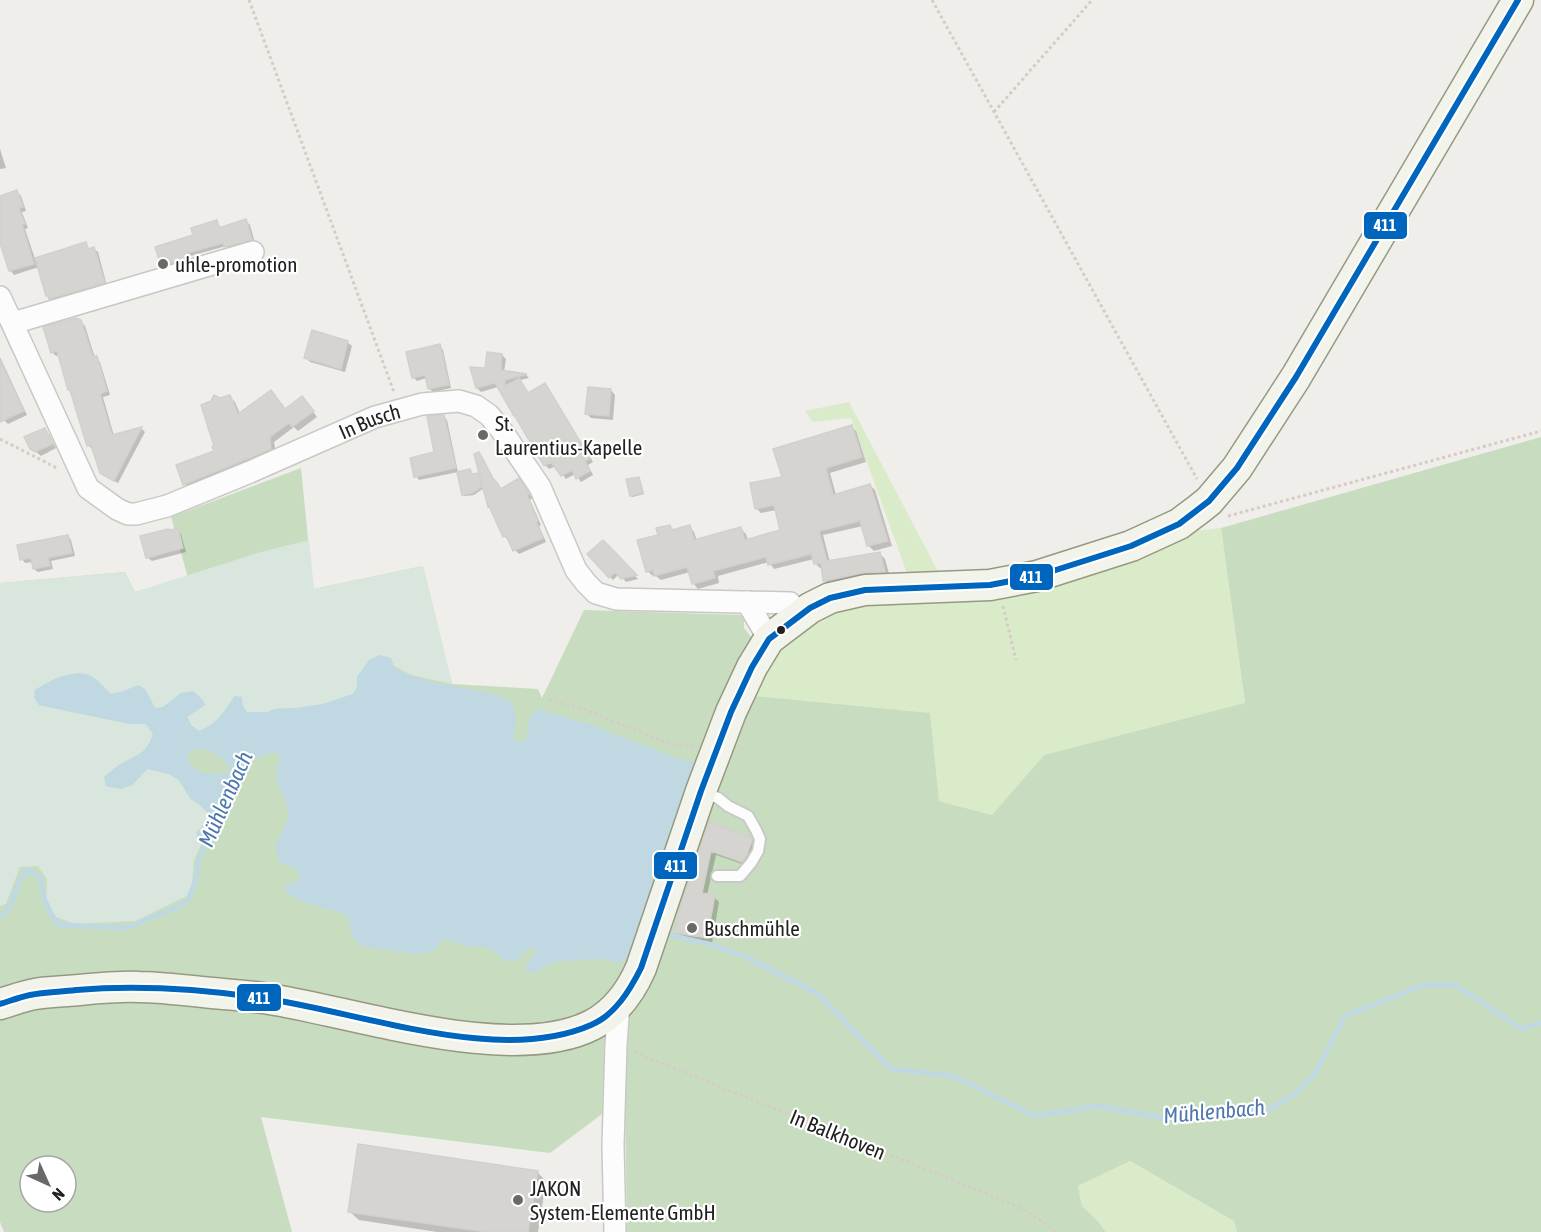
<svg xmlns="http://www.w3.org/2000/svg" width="1541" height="1232" viewBox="0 0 1541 1232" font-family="'Asap Condensed',sans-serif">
  <rect width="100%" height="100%" fill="#efeeea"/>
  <path fill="#daebca" d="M849,402L942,579H909L851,418L813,422L805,411Z
    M1221,528L1245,704L1044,755L992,815L939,801L743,695L763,659L815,615L1192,531Z
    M1130,1161L1234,1221L1237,1232H1106L1098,1221L1082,1206L1078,1186Z"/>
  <path fill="#c8ddc0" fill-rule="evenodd" d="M1541,437V1232H1237L1234,1221L1130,1161L1078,1186L1082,1206L1098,1221L1106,1232H627L625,1104L606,1111L550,1153L261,1117L292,1232H4L0,1222V583L125,572L135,592L188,578L171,517L301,468L313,589L423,566L452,684L538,689L542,698L584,610L744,615V628L756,643L743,695L930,713L939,801L992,815L1044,755L1245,703L1221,528ZM30,1166H66V1202H30Z"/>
  <path fill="#d8e6de" d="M309,540L314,589L423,566L452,684L411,675L394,666L390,658L357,677V687L353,694L323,704L297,708L275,709L268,712L247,713L235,696C224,711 218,724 199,731L191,725L187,717L205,705L181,694L163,707L155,709L151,700L138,685L124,691L111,694C105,689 95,677 89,675C71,669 49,681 35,690L39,705L130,724H146L153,734L151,740L144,751L116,767L105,777L106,786L121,789L132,785L147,769L169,774L179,780L190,798L200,805L212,818L202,826L199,837L205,836L194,860L191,894L136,921L76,924L56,917L46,905L47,879L38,866L20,867L6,904L0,906V583L125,572L135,592L261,552Z"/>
  <path fill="#bfd8e1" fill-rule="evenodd" d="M380,655L391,658L394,667C412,681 460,687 484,692C493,694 502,698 511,701L516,717L514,737L520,743L527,738L529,719L537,709L591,725L682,760L696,762L692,771V785L640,930L627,958L619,963L603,959L552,962L537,972L525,971L526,965L536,952L533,946L525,951L516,961H504L492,950L484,947L468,946L442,939L437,949L431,952L415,954L361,946L352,937L348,917C328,905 303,907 284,891L286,885L292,884L298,881L300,874L296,868L280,863C268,836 286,837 288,814C289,804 283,797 279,788C274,778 277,766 280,756C272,750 268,753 260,759C259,758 257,756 255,756C246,755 231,781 227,788L230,797L227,812L211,834L198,837L196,833L212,817L200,805L190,798L179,780L169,774L147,769L132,785L121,789L106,786L104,777C108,774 112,770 116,767C134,756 146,756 153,734L146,724H130L39,705L34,698L35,690C49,681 71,669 89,675C95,677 105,689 111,694L124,691L138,685L145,689L155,708L163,707L181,693L193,691L203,700L205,705L187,717L191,725L199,731C218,724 224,711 235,696L242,697L243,706L247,712H268L275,709L297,708L323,704L353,694L357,687V677L369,660ZM194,749C212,749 221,755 231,769L227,774C206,771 196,780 187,755Z"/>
  <path fill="#0003" d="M0,149L6,168L0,169Z
    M17,192L21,196L26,211L22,212L28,228L25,229L35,259L86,244L90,250L94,249L98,252L107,286L54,302L48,296L39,267L14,275L10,270L0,239V197Z
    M246,221L250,225L255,243L229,250L226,246L187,257L188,262L166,269L162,265L195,236L217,222L221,228Z
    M81,322L85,326L95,358L100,362L110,395L103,397L114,436L142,429L145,432L118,483L106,477L101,472L94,449H92L88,445L59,355L56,356L52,352Z
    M347,342L352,346L345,372L310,362L306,358Z
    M440,346L443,350L451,388L433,392L429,388L427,378L417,381L413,377Z
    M502,355L506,359L504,372L526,375L529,378L520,380L529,394L548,389L593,462L588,465L593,475L581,482L575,474L566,479L556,466L549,469L545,465L498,387L481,392L477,388L472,369L486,370Z
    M0,357L27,415L8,424L4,420L0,412Z
    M611,390L615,395L613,420L591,418L587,414Z
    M230,397L235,402L240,414L286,410L307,403L317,417L298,431L294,427L274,442L276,454L189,489L185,484L215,451L220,400Z
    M443,417L447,420L458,472L419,480L416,476L436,454Z
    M851,426L856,431L866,462L830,473L836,495L870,485L875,490L892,546L874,551L869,546L863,526L823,535L830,562L880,554L885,559L890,577L830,586L825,581L823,568H820L815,563L814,559L774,569L769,562L718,576L719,583L698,589L693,583L690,572L661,580L656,576H653L647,571L660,536L670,526L674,531L689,526L694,532L697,541L741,529L746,534L748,540L782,531L777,510L761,513L756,508L784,478Z
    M45,429L49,434L56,448L41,456L31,448Z
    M479,454L483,458L495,482L502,490L523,484L532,498L530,500L541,525L539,526L546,542L519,554L515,550L510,539L508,540L504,536L484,488L474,495L465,496L463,495L470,471L472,476L478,474L482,478Z
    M638,478L640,480L644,494L633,497L631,496Z
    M177,530L181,534L186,552L152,561L148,558L142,538Z
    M68,536L71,540L75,556L51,561L53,569L38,572L34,569L33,562L25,563L22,559Z
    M603,542L638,579L626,582L619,574L613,580L589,554Z
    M710,824L750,838L756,844L748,866L716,855L707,895L714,897L719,902L712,943L681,938L675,933Z
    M537,1172L546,1181L538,1232H437L359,1220L349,1211Z"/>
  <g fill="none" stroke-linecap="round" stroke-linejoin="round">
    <path stroke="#bfd8e1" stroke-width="5" d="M228,800L244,761
      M0,917C16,908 13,883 28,870C47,879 39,882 44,898C48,908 52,916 58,925L126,928L176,908L188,900L196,880L199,859L213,829
      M661,933L713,945L746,957L817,993L891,1069L953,1076L1035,1116L1099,1106L1168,1119L1272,1108L1295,1094L1314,1075L1345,1016L1423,985H1455L1522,1029L1541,1023"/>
  </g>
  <path fill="#d6d4d1" stroke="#d2d0cc" stroke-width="1.5" d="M17,190L23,207L19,208L25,224L22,225L34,264L9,271L0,243V196Z
    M246,219L252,240L224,247L223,243L184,254L186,259L161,266L155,247L193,235L191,228L217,220L219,228Z
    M86,242L88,249L94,247L105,283L49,299L48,296H46L35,258Z
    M76,318L81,320L93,357L97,356L107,391L100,394L112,435L142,427L114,481L100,473L91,445L87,446L70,390H68L57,351L51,353L43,327Z
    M312,330L348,341L341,369L304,358Z
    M440,344L449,385L428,389L425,375L412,378L406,352Z
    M487,352L502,354L501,370L527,374L505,380V386L519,378L528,393L545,383L590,458L585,461L590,471L576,479L572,470L561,476L551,462L544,466L515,416H514L495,383L476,388L470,367L485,368Z
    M0,360L24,411L0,422Z
    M588,387L611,389L609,416L585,414Z
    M271,390L285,409L302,396L314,411L292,427L289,423L270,437L271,449L183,485L176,465L214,451L212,447L214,446L201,405L211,401L214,395L220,398L230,395L238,414Z
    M444,415L456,468L414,477L410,458L434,452L427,416Z
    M852,425L862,457L826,468L833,495L870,484L888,541L867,546L860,521L819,531L827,561L880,552L885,572L861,573L823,581L821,563L814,564L811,554L768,565L766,557L713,571L715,578L692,584L687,567L654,576L653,570L646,572L637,540L658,535L656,528L670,525L672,530L690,525L694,540L741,527L745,540L780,530L774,505L755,509L750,483L782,477L773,449Z
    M45,428L53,444L35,452L30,449L24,437Z
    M479,452L494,480H495L501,489L519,478L529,494L527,495L538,521L536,522L543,538L513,551L506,535L503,537L489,506L488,507L474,454Z
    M470,469L472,474L478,473L482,487L472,493L462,495L457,472Z
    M639,477L643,493L630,496L626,479Z
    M178,528L183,548L146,558L140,536L168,529L171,530Z
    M68,535L72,553L48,558L50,566L33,569L31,558L20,560L17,545Z
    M603,540L611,548L637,575L621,579L615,572L609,578L587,554Z
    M709,822L751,837L752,841L747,855L742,862L711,851L702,893L715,895L707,938L674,933L678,914Z
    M358,1144L538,1171L528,1232H486L348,1212Z"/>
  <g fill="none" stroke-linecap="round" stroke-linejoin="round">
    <defs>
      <path id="lane" d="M702,792L718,798L728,806L748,816L756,830L760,839L758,851L751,863L740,876H717"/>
      <g id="street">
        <path id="s1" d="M0,297L88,488L117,509L128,514H136L167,506L250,472L375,417L422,404L459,401L476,406L489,415L502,431L540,487L576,570L586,583L596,593L616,599L790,603L800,615"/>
        <path d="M13,323L253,252"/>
        <path d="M747,602L769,639"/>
        <path d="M615,1232L613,1145L616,1045L619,1003"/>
      </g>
      <path id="secondary" d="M0,1004C11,1001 23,996 35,994C45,992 56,992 67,991C91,989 115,986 139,987C163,987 187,991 212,993C233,995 254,996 275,1000C359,1014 514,1065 592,1025C615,1013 631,991 641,968L701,791L731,712L752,667L769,639L810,608L830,598L865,590L990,585L1037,576L1131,546L1179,524L1199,509L1209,501L1237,468L1296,377L1518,0"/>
    </defs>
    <use href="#lane" stroke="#c8c8c6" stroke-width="14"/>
    <use href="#street" stroke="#c8c8c6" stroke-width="24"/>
    <use href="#secondary" stroke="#969982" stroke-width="33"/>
    <path stroke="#d7cbc8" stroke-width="3" stroke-dasharray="3 3" stroke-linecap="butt" d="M249,0L394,392
      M932,0L1197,479
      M994,112L1092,0
      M0,439L57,468
      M1228,516L1541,431
      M1003,606L1016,660
      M549,699L583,709L669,744L694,747
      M634,1052L1007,1202C1025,1210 1041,1219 1055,1232"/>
    <use href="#lane" stroke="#fdfcfc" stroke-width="10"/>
    <use href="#street" stroke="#fdfcfc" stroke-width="21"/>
    <use href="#secondary" stroke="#f2f4ec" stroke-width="30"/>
    <defs>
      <path id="bus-1" d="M0,1004C10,1001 20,997 30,995C45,992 61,992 76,990C138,985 200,989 261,998C358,1011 498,1066 591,1025C615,1015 630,990 641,968L701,791L731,712L752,667L769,639L810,608L830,598L865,590L990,585L1037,576L1131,546L1179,524L1209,501L1237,468L1296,377L1518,0"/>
    </defs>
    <use href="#bus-1" stroke="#fff" stroke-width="10"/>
    <use href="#bus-1" stroke="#0065bd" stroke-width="6"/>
  </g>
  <g fill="#696967" stroke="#fff" stroke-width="2">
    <circle cx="163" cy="264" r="6"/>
    <circle cx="483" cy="435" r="6"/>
    <circle cx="692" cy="928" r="6"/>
    <circle cx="518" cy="1200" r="6"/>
  </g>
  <circle fill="#212121" stroke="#fff" stroke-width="2" cx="781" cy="630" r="5"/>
  <g text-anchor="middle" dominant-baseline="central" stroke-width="4.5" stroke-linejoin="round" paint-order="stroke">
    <g font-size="21" fill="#212121" stroke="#fff" text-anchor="start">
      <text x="175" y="264">uhle-promotion</text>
      <text x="495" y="423">St.<tspan x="495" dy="24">Laurentius-Kapelle</tspan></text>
      <text x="704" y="928">Buschmühle</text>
      <text x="530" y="1188">JAKON<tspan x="530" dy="24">System-Elemente GmbH</tspan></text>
    </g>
    <g font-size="21" fill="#212121" stroke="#fff">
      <text stroke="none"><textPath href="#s1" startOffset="518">In Busch</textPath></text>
      <text transform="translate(838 1134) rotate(22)">In Balkhoven</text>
    </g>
    <g font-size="22" font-style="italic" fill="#4f78af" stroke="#fff">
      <text transform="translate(225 799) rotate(-66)">Mühlenbach</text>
      <text transform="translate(1214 1111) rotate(-5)">Mühlenbach</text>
    </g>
  </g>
  <g stroke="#fff" stroke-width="2">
    <rect x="1363" y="211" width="45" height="29" rx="6" fill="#0065bd"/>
    <rect x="1009" y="563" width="45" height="28" rx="6" fill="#0065bd"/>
    <rect x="653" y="851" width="45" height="29" rx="6" fill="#0065bd"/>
    <rect x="236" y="983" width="46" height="29" rx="6" fill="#0065bd"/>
  </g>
  <g font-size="16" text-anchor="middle" font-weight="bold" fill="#fff">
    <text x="1385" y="231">411</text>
    <text x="1031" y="583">411</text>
    <text x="676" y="872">411</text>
    <text x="259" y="1004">411</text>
  </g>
  <g transform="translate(48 1184) rotate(135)"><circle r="28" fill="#ffffff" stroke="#a6a6a6" stroke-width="1.5"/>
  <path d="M0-4.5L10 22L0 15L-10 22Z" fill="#696967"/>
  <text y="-9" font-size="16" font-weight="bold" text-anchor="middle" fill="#212121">N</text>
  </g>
</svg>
